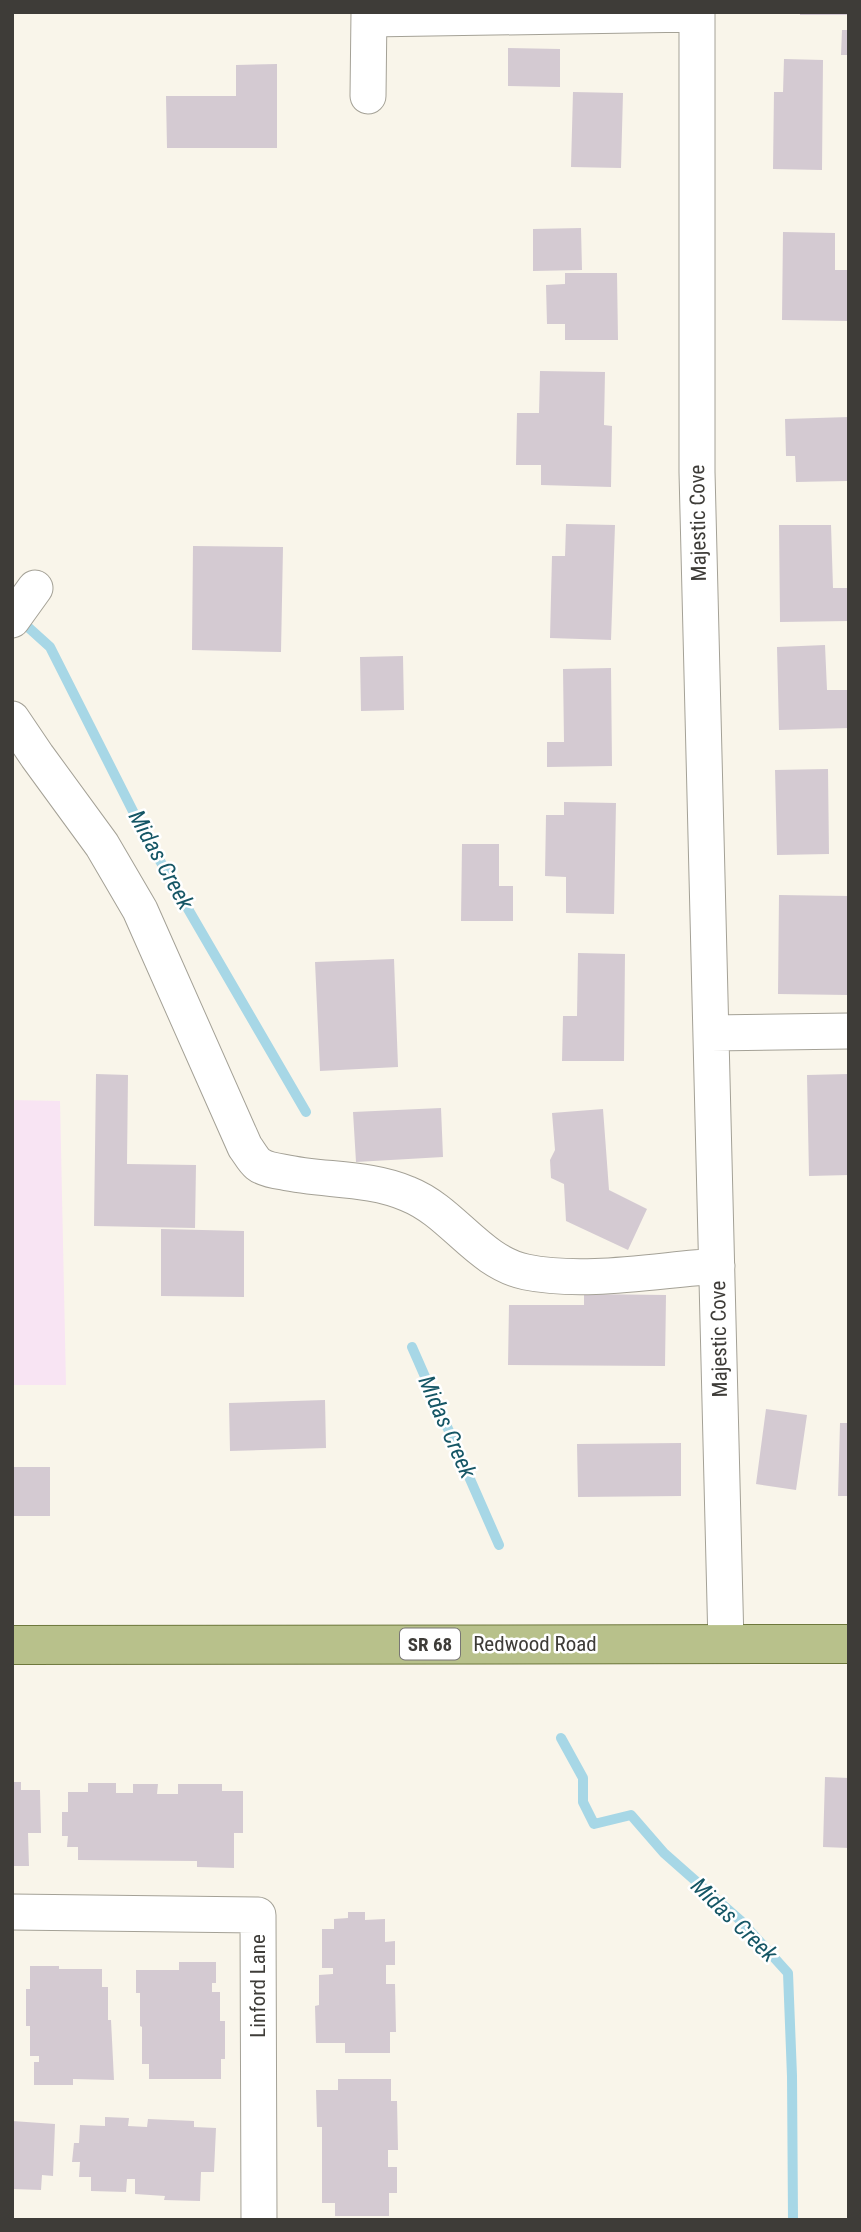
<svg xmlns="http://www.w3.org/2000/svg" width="861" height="2232" viewBox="0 0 861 2232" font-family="'Roboto Condensed',sans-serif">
  <rect width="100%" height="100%" fill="#f9f5ea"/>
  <path fill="#f8e4f3" d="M12,1100L60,1101L66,1385H12Z"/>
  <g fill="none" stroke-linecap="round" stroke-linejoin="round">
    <path stroke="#a7d7e6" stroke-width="10" d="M19,619L50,647L145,835L306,1112
      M412,1347L499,1545
      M561,1738L583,1778V1802L594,1824L631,1815L664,1853L741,1921L788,1973L792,2076L793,2220"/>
  </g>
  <path fill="#d4cad2" d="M800,12H849V15H800Z
    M842,30H849V55H841Z
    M508,48L560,49V87L508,86Z
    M784,59L823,60L822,170L773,169L774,92H783Z
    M277,64V148H167L166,96H236V65Z
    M573,92L623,93L621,168L571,167Z
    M581,228L582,270L533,271V229Z
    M783,232L835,233V270H849V321L782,320Z
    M565,273H617L618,340H565V324H547L546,285L565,284Z
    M540,371L605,372L604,425L612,426L611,487L541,485V465H516L517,413H539Z
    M849,417L847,481L796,482L795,456H786L785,419Z
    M566,524L615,525L611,640L550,638L552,556H565Z
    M779,525H831L833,588H849V621L780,622Z
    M193,546L283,547L281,652L192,650Z
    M825,645L827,690H849V728L779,730L777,647Z
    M403,656L404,710L361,711L360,657Z
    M611,668L612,766L547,767V742H564L563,669Z
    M828,769L829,854L777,855L775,770Z
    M564,802L616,803L614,914L566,913V877L545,876L546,815H564Z
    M462,844H499V886H513V921H461Z
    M779,895L849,896V995L778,994Z
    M578,953L625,954L624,1061H562L563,1016H577Z
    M394,959L398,1067L320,1071L315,962Z
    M96,1074L128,1075L127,1164L196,1165L195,1228L94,1226Z
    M849,1074V1175L809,1176L807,1075Z
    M441,1108L443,1157L356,1162L353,1112Z
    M603,1109L609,1190L647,1209L628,1250L566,1221L564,1184L551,1178L550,1160L555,1150L552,1113Z
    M161,1229L244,1231V1297L161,1296Z
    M584,1294L666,1295L665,1366L508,1365L509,1305H584Z
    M325,1400L326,1448L230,1451L229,1403Z
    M766,1409L807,1415L796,1490L756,1484Z
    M840,1423H849V1496H838Z
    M681,1443V1496L578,1497L577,1444Z
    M12,1467H50V1516H12Z
    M825,1777L849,1778V1848L823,1847Z
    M12,1782H21V1790H40L41,1833H28L29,1866H12Z
    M88,1783H116V1793H133V1784H158L157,1794H178V1784H222V1791H243V1833H234V1868L197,1867V1861L78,1860V1847H67L68,1836H62V1812H68V1792H88Z
    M348,1912H365V1920L385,1919V1942L395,1941V1965H386V1984H395L396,2032H390V2053H345V2043H316L315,2006L319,2005V1975L333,1974V1968H322V1929H334V1919L348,1918Z
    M179,1962H216V1983H212V1992H220V2021H225V2059H221V2079H149V2064H142V2027L140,2026V1993H136V1970H179Z
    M30,1966H59V1969H102V1987H108V2020H111L114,2080L73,2079V2085H34V2062H39V2056H30V2026H26V1989H30Z
    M338,2079H391V2101H397L398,2150H388V2167H397V2193H389V2216H335V2203H322V2127H317L316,2090H338Z
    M105,2117L129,2118L128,2126L147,2127L148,2119L194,2121V2127L216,2128L214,2172H201L200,2201L164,2200L165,2196L135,2194V2179H127L126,2192L91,2191V2177H79L80,2162H72L74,2143H79L80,2125L105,2126Z
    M12,2121L55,2124L53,2176L42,2175L41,2190L12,2189Z"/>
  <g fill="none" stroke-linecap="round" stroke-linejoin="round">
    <defs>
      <path id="minor" d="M697,12V472L726,1644
        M369,19L697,14
        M368,96L369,12
        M12,620L35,588
        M12,719L37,756L102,845L140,910L245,1147C249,1152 253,1160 258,1164C264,1169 276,1171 283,1172C324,1181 369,1177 408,1194C453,1212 478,1262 526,1272C585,1284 657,1270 717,1266
        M711,1033L849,1031
        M12,1912L258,1915L259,2220"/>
      <path id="major" d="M12,1645L849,1644"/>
    </defs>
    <use href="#minor" stroke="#a4a196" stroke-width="37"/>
    <use href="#major" stroke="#6e783c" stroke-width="40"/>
    <use href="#minor" stroke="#fff" stroke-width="35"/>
    <use href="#major" stroke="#b8c18b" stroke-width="38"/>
  </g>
  <g text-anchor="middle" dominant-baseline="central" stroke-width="5" stroke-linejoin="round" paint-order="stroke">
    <rect fill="#fff" stroke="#787674" stroke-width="2" x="400" y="1628.5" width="60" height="31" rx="5"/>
    <g font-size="19" font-weight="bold" fill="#3e3c38">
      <text x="430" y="1644">SR 68</text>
    </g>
    <g font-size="21" fill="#3e3c38" stroke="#fff">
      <text transform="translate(698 523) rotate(-91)">Majestic Cove</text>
      <text transform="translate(719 1339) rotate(-91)">Majestic Cove</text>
      <text x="535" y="1644">Redwood Road</text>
      <text transform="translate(258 1986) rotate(-90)">Linford Lane</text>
    </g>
    <g font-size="23" font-style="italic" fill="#155665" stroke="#fff">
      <text transform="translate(161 860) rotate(61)">Midas Creek</text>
      <text transform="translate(447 1427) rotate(66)">Midas Creek</text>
      <text transform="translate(734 1920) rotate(44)">Midas Creek</text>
    </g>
  </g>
  <rect width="861" height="2232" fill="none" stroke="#3e3c38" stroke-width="28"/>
</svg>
